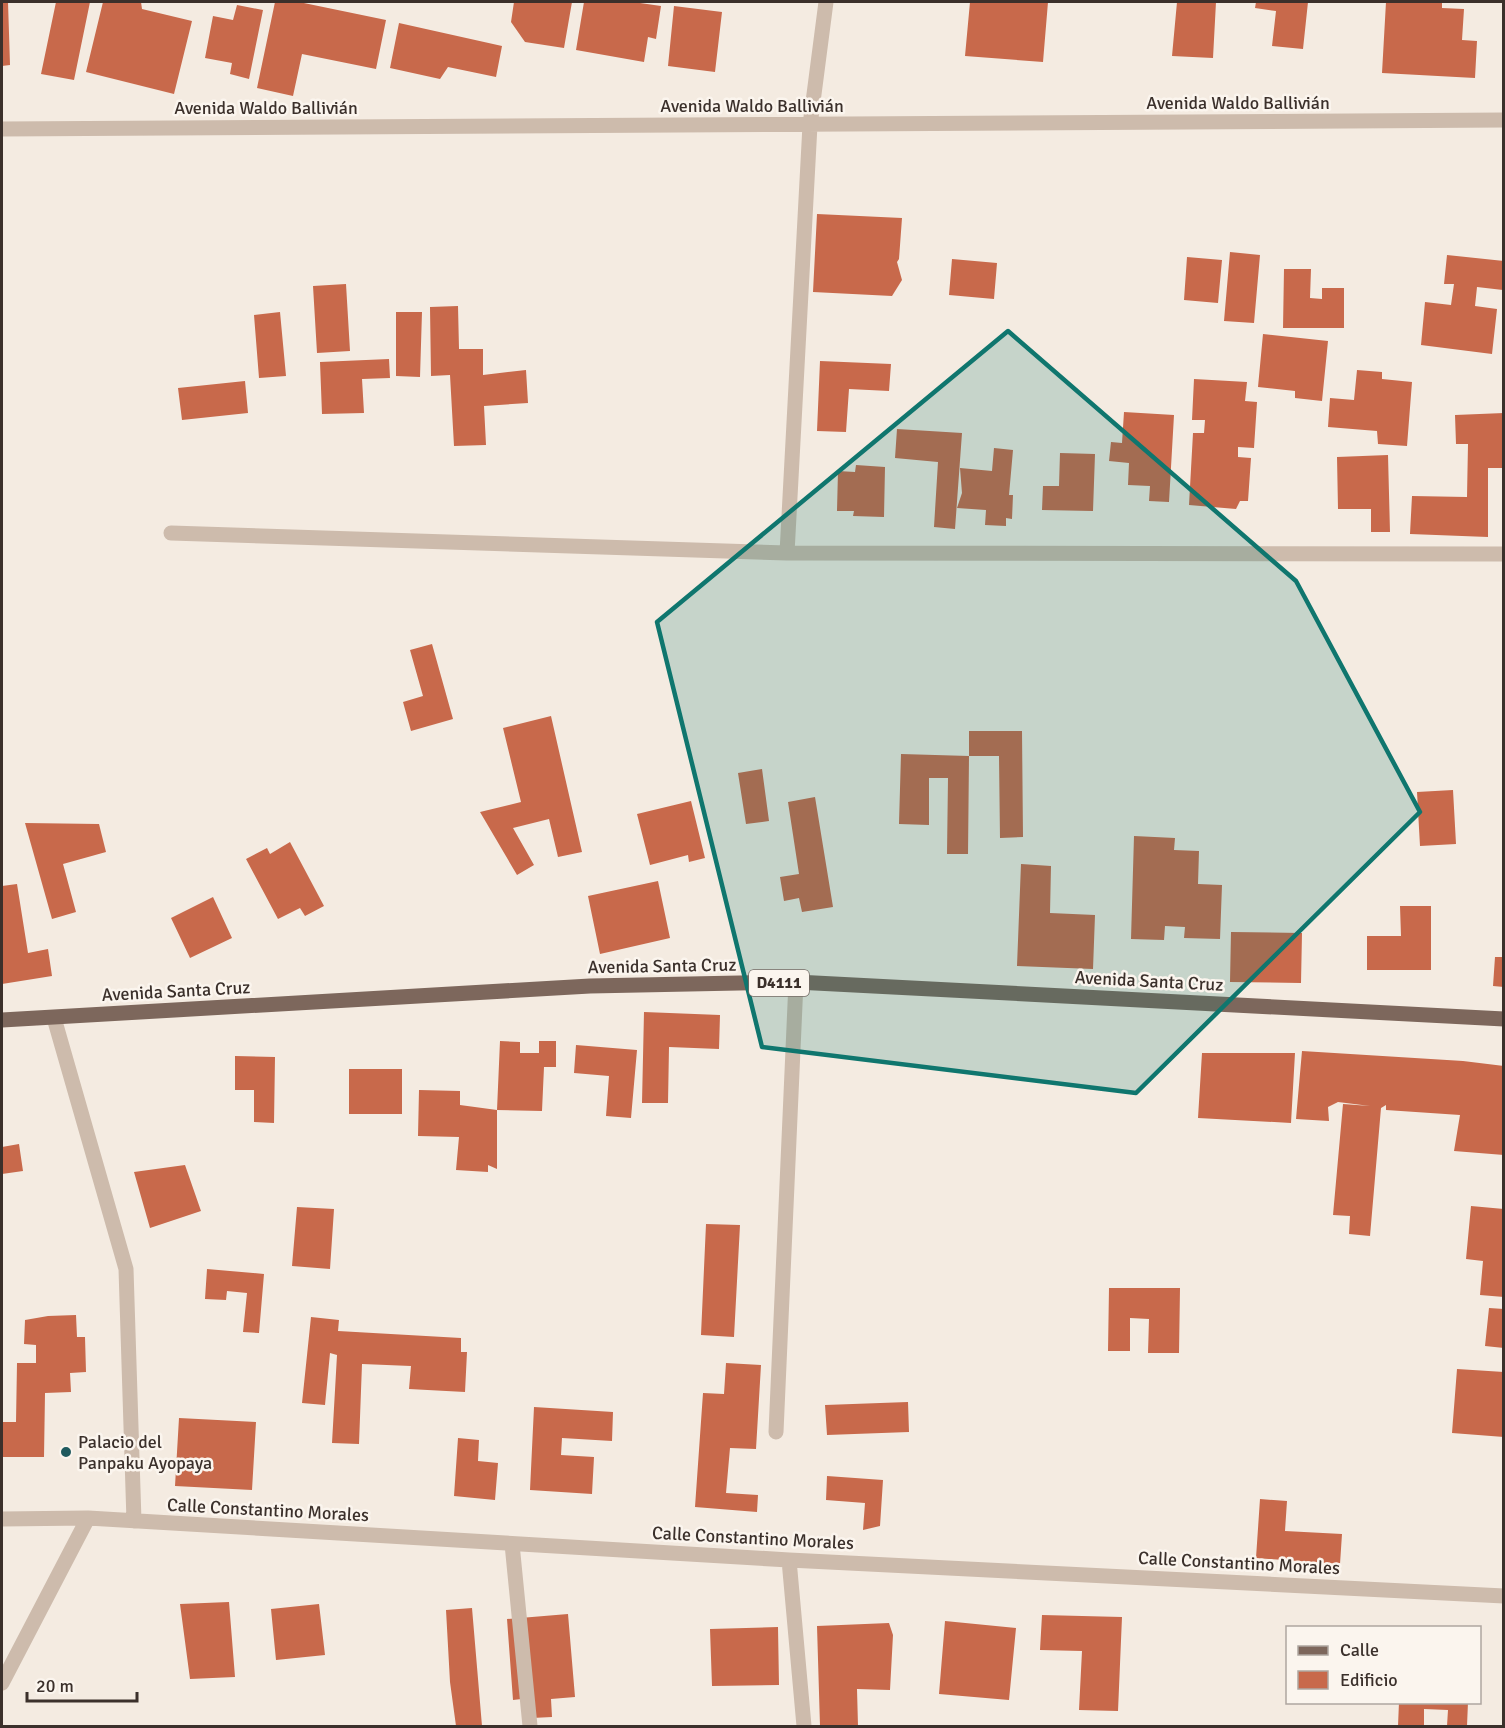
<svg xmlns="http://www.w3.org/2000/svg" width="1505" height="1728" viewBox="0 0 1505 1728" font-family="Signika,sans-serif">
  <rect width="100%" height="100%" fill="#f4ebe1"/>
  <path fill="#c8694b" d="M2,2H8L10,65L2,66Z
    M56,2H90L74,80L41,74Z
    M103,2H141L142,9L192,21L174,94L86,72Z
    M275,2H299L386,20L376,69L302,54L293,96L257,88Z
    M514,2H572L564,48L525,42L511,22Z
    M584,2H633L661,6L656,39L648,37L644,62L576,50Z
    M970,2H1048L1043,62L965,56Z
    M1177,2H1216L1213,58L1172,56Z
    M1256,2H1308L1303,49L1272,46L1276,11L1255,8Z
    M1386,2H1442V8L1464,9L1462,40L1477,41L1475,78L1382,73Z
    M237,5L263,10L249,79L230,74L232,63L205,58L213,16L233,20Z
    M674,6L722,12L715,72L668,66Z
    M399,23L502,46L496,77L448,67L440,79L390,68Z
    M817,214L902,218L899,259L897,262L902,280L892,296L813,292Z
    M1230,252L1260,255L1254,323L1224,321Z
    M1447,255L1504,261L1503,290L1477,287L1475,306L1497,309L1492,354L1421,345L1425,302L1451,305L1454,284H1444Z
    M1187,257L1222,260L1218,303L1184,300Z
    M952,259L997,263L994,299L949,295Z
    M1284,269H1311L1310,298L1322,299V288H1344V328H1283Z
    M346,284L350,351L317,353L313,286Z
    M458,306L459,349H483V375L526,370L528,403L484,406L486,445L454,446L450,375L431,376L430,307Z
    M280,312L286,376L259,378L254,315Z
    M396,312H422L420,377L396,376Z
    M1263,334L1328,341L1322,401L1295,398V391L1258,387Z
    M389,359L390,378L362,379L364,413L322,414L320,362Z
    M820,361L891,364L889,391L849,389L846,432L817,431Z
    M1357,370L1382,372V379L1412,382L1407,446L1378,444L1377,431L1328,427L1330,398L1354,400Z
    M1194,379L1247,382L1245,401L1257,402L1254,448L1238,447V457L1251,458L1248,501H1240L1236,509L1189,505L1193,433H1204L1205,420H1192Z
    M245,381L248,413L182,420L178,388Z
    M1124,412L1174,415L1169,502L1149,501L1150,486L1128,485L1129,463L1109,461L1111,442L1122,443Z
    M1504,413L1502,468H1488V537L1410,534L1412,496L1467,497L1468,444H1456L1455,415Z
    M897,429L962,433L955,529L934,527L938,462L895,458Z
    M994,448L1013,450L1009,495H1013L1012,519L1006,518V526L985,525L986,510L957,508L962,493L960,468L992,471Z
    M1060,453L1095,454L1093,511L1042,510L1043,486H1059Z
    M1388,455L1390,532H1371V509H1338L1337,457Z
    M856,465L885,467L884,517L853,516L854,511H837L838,471L855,472Z
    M432,644L453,719L411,731L403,702L423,696L410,650Z
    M551,716L582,852L558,857L549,819L513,828L534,865L517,875L480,812L521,802L503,728Z
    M969,731H1022L1023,837L1000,838L999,756H969Z
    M901,754L969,756L968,854H947L948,778H929V825L899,824Z
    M762,769L769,821L746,824L738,773Z
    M1453,790L1456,844L1420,846L1417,792Z
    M815,797L833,907L802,912L799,898L784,901L780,877L799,874L788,802Z
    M691,801L705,858L689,862L688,855L650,865L637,814Z
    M25,823L99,824L106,852L63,864L76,912L52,919Z
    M1134,836L1175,838L1174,850L1199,851L1198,884L1222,885L1220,939L1184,938L1185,927L1165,926L1164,940L1131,939Z
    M290,842L324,906L305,916L300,908L278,919L246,859L267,848L270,854Z
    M1021,864L1051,866L1050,913L1095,915L1093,969L1017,966Z
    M658,881L670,938L600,954L588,896Z
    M17,884L28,953L48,949L52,976L2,984V886Z
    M213,897L232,938L190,958L171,918Z
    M1400,906H1431V970H1367V936H1401Z
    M1231,932L1302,933L1301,983L1230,982Z
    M1495,957H1504V987L1493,986Z
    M644,1012L720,1015L719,1049L669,1047L668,1103H642Z
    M500,1041L520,1042V1053H539V1041H556V1067H544L542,1111L497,1110Z
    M576,1045L637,1050L631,1118L606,1116L609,1076L574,1073Z
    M1302,1051L1463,1061L1504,1066V1155L1454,1151L1460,1115L1386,1110V1105L1381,1108L1370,1236L1349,1234L1350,1216L1333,1215L1343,1104L1370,1106L1338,1102L1328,1107L1329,1121L1296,1119Z
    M1202,1053H1295L1291,1123L1198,1118Z
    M235,1056L275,1057L274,1123L254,1122V1090H235Z
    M349,1069H402V1114H349Z
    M419,1090L460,1091V1105L497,1110V1169L488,1165V1172L456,1170L459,1137L418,1136Z
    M19,1144L23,1171L2,1174V1147Z
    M185,1165L201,1211L150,1228L134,1172Z
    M1471,1206L1504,1209V1297L1480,1295L1483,1261L1466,1259Z
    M297,1207L334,1209L330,1269L292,1266Z
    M706,1224L740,1225L734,1337L701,1335Z
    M207,1269L264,1274L259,1333L243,1332L247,1293L227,1291L226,1300L205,1299Z
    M1109,1288H1180L1179,1353H1148L1149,1319L1130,1318V1351H1108Z
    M1489,1308L1504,1309V1348L1485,1346Z
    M76,1315L77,1337H85L86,1372L70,1373L71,1392L45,1393L44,1457H2V1422H16L17,1363H36V1345L24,1344L25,1320L48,1316Z
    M311,1317L339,1320L338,1331L461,1338V1352H467L465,1392L409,1389L411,1366L362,1364L359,1444L332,1443L337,1355L330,1353L325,1405L302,1403Z
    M726,1363L761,1365L756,1449L730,1448L726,1493L758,1495L757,1512L695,1507L703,1393L724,1394Z
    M1457,1369L1504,1372V1437L1452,1433Z
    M908,1402L909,1432L827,1435L825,1405Z
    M534,1407L613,1412L612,1441L562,1438L561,1455L594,1457L592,1494L530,1490Z
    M179,1418L256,1422L252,1490L175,1486Z
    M458,1438L479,1440L478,1461L498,1463L495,1500L454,1496Z
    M827,1476L883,1480L880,1526L863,1530L865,1503L826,1500Z
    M1260,1499L1287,1501L1285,1531L1342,1534L1340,1564L1256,1558Z
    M229,1602L235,1677L190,1679L180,1604Z
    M319,1604L325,1655L276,1660L271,1609Z
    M472,1608L482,1726H456L450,1682L446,1610Z
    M568,1614L575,1697L551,1699L552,1717L532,1718L530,1698L513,1700L507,1619Z
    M1042,1615L1122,1617L1118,1711L1079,1710L1082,1651L1040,1650Z
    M945,1621L1016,1628L1009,1700L939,1694Z
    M889,1623L893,1635L890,1690L857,1689L858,1726H820L817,1626Z
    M778,1627L779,1685L712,1686L710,1629Z
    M1399,1702H1468L1467,1726H1447L1448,1710L1424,1709V1726H1398Z"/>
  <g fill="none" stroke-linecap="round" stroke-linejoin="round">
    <path stroke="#cdbbac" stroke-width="15" d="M776,1432L796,982"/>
    <path stroke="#cdbbac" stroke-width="15" d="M2,129L1504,120
      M171,533L787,553L1504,554
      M787,553L810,125L826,2
      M54,1018L126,1269L134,1521
      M2,1519L88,1518L789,1560L1504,1596
      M512,1544L530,1726
      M789,1560L804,1726
      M2,1683L88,1518"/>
    <path stroke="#7d675c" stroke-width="15" d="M2,1020L590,986L796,982L1504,1019"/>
  </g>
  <path fill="#0f766e" fill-opacity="0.2" stroke="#0f766e" stroke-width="4.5" stroke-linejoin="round" d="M1008,331L1296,581L1420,812L1136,1093L762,1047L657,622Z"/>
  <circle fill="#1f5a5e" stroke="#fbf5ee" stroke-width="2" cx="66" cy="1452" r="6"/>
  <g text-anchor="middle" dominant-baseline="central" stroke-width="5" stroke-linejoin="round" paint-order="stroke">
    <rect fill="#fbf5ee" stroke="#756b66" stroke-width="1.5" x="749" y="970" width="60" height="26" rx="4.5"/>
    <g font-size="16" font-weight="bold" fill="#3b302b">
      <text x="779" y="983">D4111</text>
    </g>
    <g font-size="18" fill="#3b302b" stroke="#fbf5ee">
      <text x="1238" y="103">Avenida Waldo Ballivián</text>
      <text x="752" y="106">Avenida Waldo Ballivián</text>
      <text x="266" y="108">Avenida Waldo Ballivián</text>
      <text transform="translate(662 966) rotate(-1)">Avenida Santa Cruz</text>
      <text transform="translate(1149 981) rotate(3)">Avenida Santa Cruz</text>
      <text transform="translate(176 991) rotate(-3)">Avenida Santa Cruz</text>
      <text transform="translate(268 1510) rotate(3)">Calle Constantino Morales</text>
      <text transform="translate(753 1538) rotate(3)">Calle Constantino Morales</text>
      <text transform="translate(1239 1563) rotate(3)">Calle Constantino Morales</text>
    </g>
    <g font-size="18" fill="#3b302b" stroke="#fbf5ee" text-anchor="start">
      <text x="78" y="1442">Palacio del<tspan x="78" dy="21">Panpaku Ayopaya</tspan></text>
    </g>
  </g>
  <rect width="1505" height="1728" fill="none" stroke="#3b302b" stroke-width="6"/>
  <rect x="1286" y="1626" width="195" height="78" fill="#fbf5ee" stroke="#aea6a0" stroke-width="1.5"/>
  <rect x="1298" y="1646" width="30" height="9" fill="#7d675c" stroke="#aea6a0" stroke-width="1.5"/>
  <text x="1340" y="1656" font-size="18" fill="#3b302b">Calle</text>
  <rect x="1298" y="1671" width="30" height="18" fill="#c8694b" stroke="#aea6a0" stroke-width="1.5"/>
  <text x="1340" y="1686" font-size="18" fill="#3b302b">Edificio</text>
  <path d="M27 1692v9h110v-9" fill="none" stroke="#3b302b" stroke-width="3"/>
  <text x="36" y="1692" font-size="18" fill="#3b302b" stroke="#fbf5ee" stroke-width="4.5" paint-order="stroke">20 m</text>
</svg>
